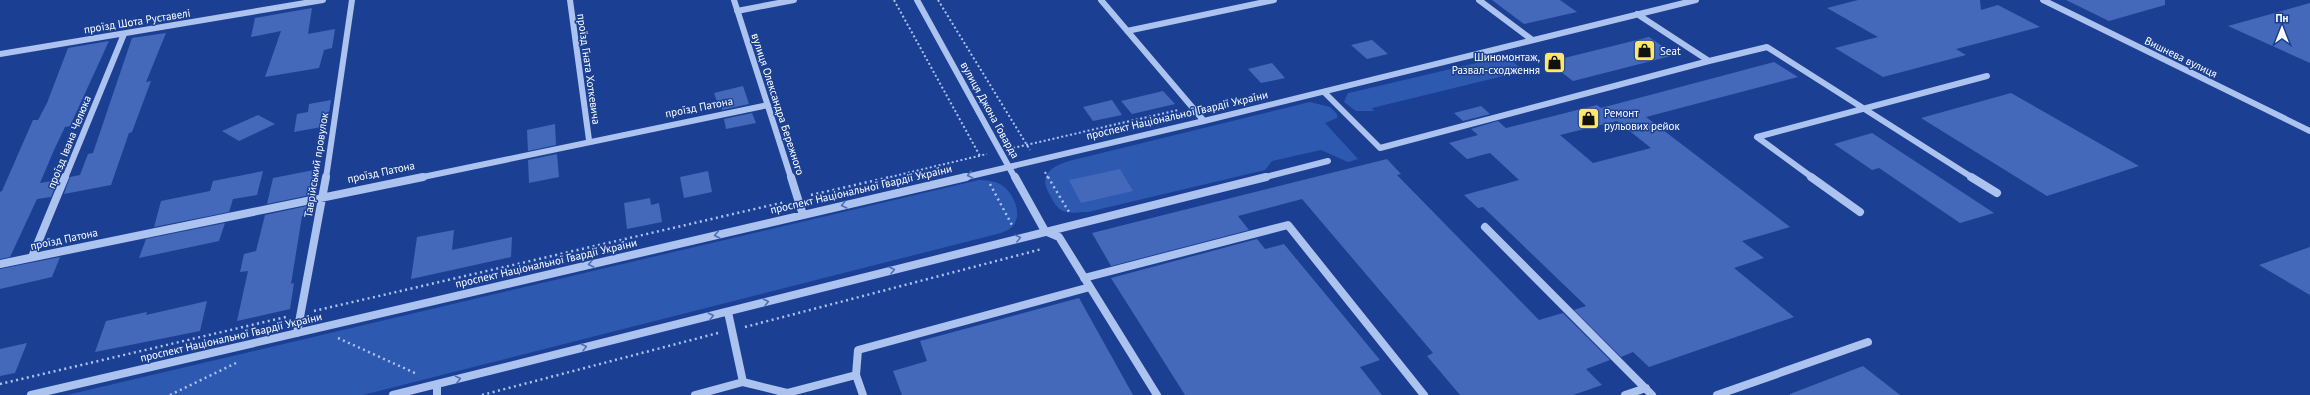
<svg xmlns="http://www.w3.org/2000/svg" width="2310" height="395" viewBox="0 0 2310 395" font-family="'PT Sans',sans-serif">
  <rect width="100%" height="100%" fill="#1b4093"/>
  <path fill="#2e59b1" d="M1506,56L1524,71L1372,108L1374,111H1356L1344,102L1348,93L1353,92Z
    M1310,102L1330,107L1337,114V118L1325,123L1358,159L1348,162L1321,150L1272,161L1265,170L1088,212C1080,212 1071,214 1063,211C1057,208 1054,203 1051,197C1038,176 1048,168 1069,161Z
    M979,180C986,180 994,181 1000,184C1013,191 1024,215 1012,227C1009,230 1004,231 1001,233L363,395H67Z"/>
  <path fill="#4469ba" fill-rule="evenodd" d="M1492,0H1560L1577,12L1524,24Z
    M1858,0H1980L1981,10L1998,5L2040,27L1956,49L1966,55L1883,77L1835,48L1878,37L1827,8Z
    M2066,0H2165V5L2109,21Z
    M2310,3V63L2228,26Z
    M312,8L308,34L335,29L332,48L324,50L319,68L265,77L281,31L251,37L255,18Z
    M166,33L146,82L151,81L132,132L129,133L111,185L64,194L70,177L80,175L88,154L93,153L132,38Z
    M1649,37L1675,55L1573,81L1548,62Z
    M1372,40L1388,54L1367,59L1351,45Z
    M109,41L70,126L65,127L54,150L40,183L58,180L51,197L37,199L10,257L0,259V192L2,191L33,120H38L47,103L68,48Z
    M1774,62L1798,77L1646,117L1790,227L1742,241L1764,258L1734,268L1794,317L1649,367L1633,352L1621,357L1574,310L1586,306L1483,207L1478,208L1464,195L1519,180L1490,153L1467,159L1449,143L1478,135L1471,129L1498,121L1506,128L1597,105L1601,108ZM1617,121L1651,148L1593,163L1560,135Z
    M1272,63L1285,78L1261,83L1248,69Z
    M743,86L749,104L722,110V107H719L714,93Z
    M1163,91L1175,104L1132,114L1121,101Z
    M2011,93L2139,166L2047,196L1921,118Z
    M331,100L327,126L294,132L297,114L308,112L309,104Z
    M1112,100L1122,115L1093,121L1083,107Z
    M1481,106L1490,114L1463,121L1454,113Z
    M752,113L756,123L726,129L724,119Z
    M258,115L275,124L239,141L222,131Z
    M555,124L556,145L528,151L527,130Z
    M1872,133L1994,213L1960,223L1879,168L1872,170L1834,144Z
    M557,154L559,177L529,183L528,160Z
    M1387,159L1401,174L1397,175L1539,320L1563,313L1610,360L1586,369L1602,385L1573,395H1460L1427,356L1433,353L1302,199L1238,216L1249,230L1111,266L1092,233Z
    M319,169L315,189L311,190L310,195L267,204L273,178Z
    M1120,169L1133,191L1081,203L1069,180Z
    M263,171L257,195L233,199L229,212L154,227L161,201L210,191L213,181Z
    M708,171L712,192L684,198L680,177Z
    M650,198L651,205L659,203L662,222L627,229L624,203Z
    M307,206L305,216H302L291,284L294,283L290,309L237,321L248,271L240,272L244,254L256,251L265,215Z
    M225,223L219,241L139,258L146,239Z
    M454,230L452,250L512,237L511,257L411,279L417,237Z
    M1257,239L1265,249L1284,244L1380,360L1360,367L1382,395H1185L1111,278Z
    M2310,247V295L2259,265Z
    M60,257L52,277L0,289V269Z
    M1079,298L1133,395H902L893,371L927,361L920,341Z
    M207,301L200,331L95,352L106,321L147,312L146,315Z
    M27,343L15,373L0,376V349Z
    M1863,366L1900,395H1790V394Z"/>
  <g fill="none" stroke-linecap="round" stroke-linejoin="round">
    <path stroke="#acc2ef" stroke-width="2" stroke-dasharray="2 2.5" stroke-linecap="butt" d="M894,0L980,156
      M938,0L1030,150
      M1013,148L1178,110
      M1045,172L1048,178
      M886,178L987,154"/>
    <path stroke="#acc2ef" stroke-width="2.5" stroke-dasharray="2 3.5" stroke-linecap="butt" d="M1048,177L1069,212
      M990,184L1013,227
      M811,195L890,177
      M314,311L785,202
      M745,327L1042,249
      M338,338L417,374
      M0,384L286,317
      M170,395L236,363
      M482,395L718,333"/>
    <path stroke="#acc2ef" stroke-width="6" d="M570,0L589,140
      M734,0L791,178
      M917,0L1015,178
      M1101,0L1204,121
      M1479,0L1531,39
      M2043,0L2310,131
      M737,11L794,0
      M1637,14L1709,61L1767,47L1973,178
      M1127,31L1274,0
      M0,54L323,0
      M1324,92L1380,148L1709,61
      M65,178L124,34
      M326,178L352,0
      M418,178L768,105
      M962,178L1204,121L1696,0
      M1262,178L1328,161
      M1813,178L1757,137L1987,76"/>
    <path stroke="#acc2ef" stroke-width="8" d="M791,177L803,215
      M1015,177L1045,231
      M1811,177L1860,212
      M1971,177L1997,193
      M1485,227L1652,395
      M1045,231L1059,237L1157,395
      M32,257L65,177
      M0,264L423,177
      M1084,278L1288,225L1424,395
      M728,312L743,382L787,393L856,375
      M297,333L326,177
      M437,384V395
      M31,395L966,177
      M393,395L1266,177
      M695,395L743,382
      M863,395L856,375L858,350L1090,287
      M1625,395L1646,388
      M1717,395L1868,342"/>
  </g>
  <defs><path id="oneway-chevron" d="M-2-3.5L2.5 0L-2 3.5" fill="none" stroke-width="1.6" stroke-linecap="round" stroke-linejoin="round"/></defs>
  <g stroke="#4e6eb3">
    <use href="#oneway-chevron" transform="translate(970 175) rotate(166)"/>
    <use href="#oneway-chevron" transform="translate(844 205) rotate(166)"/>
    <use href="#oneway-chevron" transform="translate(717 235) rotate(167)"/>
    <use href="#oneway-chevron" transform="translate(1018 238) rotate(-14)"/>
    <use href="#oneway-chevron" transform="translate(591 264) rotate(167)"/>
    <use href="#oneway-chevron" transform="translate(892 270) rotate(-14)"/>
    <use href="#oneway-chevron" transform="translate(766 302) rotate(-14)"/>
    <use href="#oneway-chevron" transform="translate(711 316) rotate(-14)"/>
    <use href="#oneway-chevron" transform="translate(584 347) rotate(-14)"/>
    <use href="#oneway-chevron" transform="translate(458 379) rotate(-14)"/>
  </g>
  <defs>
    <symbol id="shop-square" viewBox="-11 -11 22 22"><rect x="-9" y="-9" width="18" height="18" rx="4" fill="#ffe76a" stroke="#1b4093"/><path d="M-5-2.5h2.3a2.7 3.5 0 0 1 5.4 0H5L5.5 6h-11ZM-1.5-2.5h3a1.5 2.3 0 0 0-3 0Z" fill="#111"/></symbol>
  </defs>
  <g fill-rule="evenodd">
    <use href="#shop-square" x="1632" y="38" width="25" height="25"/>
    <use href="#shop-square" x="1542" y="50" width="25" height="25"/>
    <use href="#shop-square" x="1576" y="106" width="25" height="25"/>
  </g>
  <g text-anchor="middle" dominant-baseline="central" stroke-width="3" stroke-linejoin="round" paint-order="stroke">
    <g font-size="11" fill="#fff" stroke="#1b4093">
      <text transform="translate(137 21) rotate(-9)">проїзд Шота Руставелі</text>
      <text transform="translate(2181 57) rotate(26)">Вишнева вулиця</text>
      <text transform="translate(589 69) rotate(82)">проїзд Гната Хоткевича</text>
      <text transform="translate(778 104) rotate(72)">вулиця Олександра Бережного</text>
      <text transform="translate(699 107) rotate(-11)">проїзд Патона</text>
      <text transform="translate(990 110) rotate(61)">вулиця Джона Говарда</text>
      <text transform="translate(1177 115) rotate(-13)">проспект Національної Гвардії України</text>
      <text transform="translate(69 142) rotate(-68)">проїзд Івана Челюка</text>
      <text transform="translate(316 165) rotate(-81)">Таврійський провулок</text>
      <text transform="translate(381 172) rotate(-12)">проїзд Патона</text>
      <text transform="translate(861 189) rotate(-13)">проспект Національної Гвардії України</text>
      <text transform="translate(64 239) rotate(-12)">проїзд Патона</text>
      <text transform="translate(546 263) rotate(-13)">проспект Національної Гвардії України</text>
      <text transform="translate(231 337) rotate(-13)">проспект Національної Гвардії України</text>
    </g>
    <g font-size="11" fill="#fff" stroke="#1b4093" text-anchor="start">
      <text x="1660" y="51">Seat</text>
      <text x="1540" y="57" text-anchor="end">Шиномонтаж,<tspan x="1540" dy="13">Развал-сходження</tspan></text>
      <text x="1604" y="113">Ремонт<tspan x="1604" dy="13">рульових рейок</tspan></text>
    </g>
  </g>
  <g transform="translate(2282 28)" stroke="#1b4093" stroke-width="3" paint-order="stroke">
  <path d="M0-3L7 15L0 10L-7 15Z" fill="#ffffff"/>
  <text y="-6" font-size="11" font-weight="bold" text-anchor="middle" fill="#ffffff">Пн</text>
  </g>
</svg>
